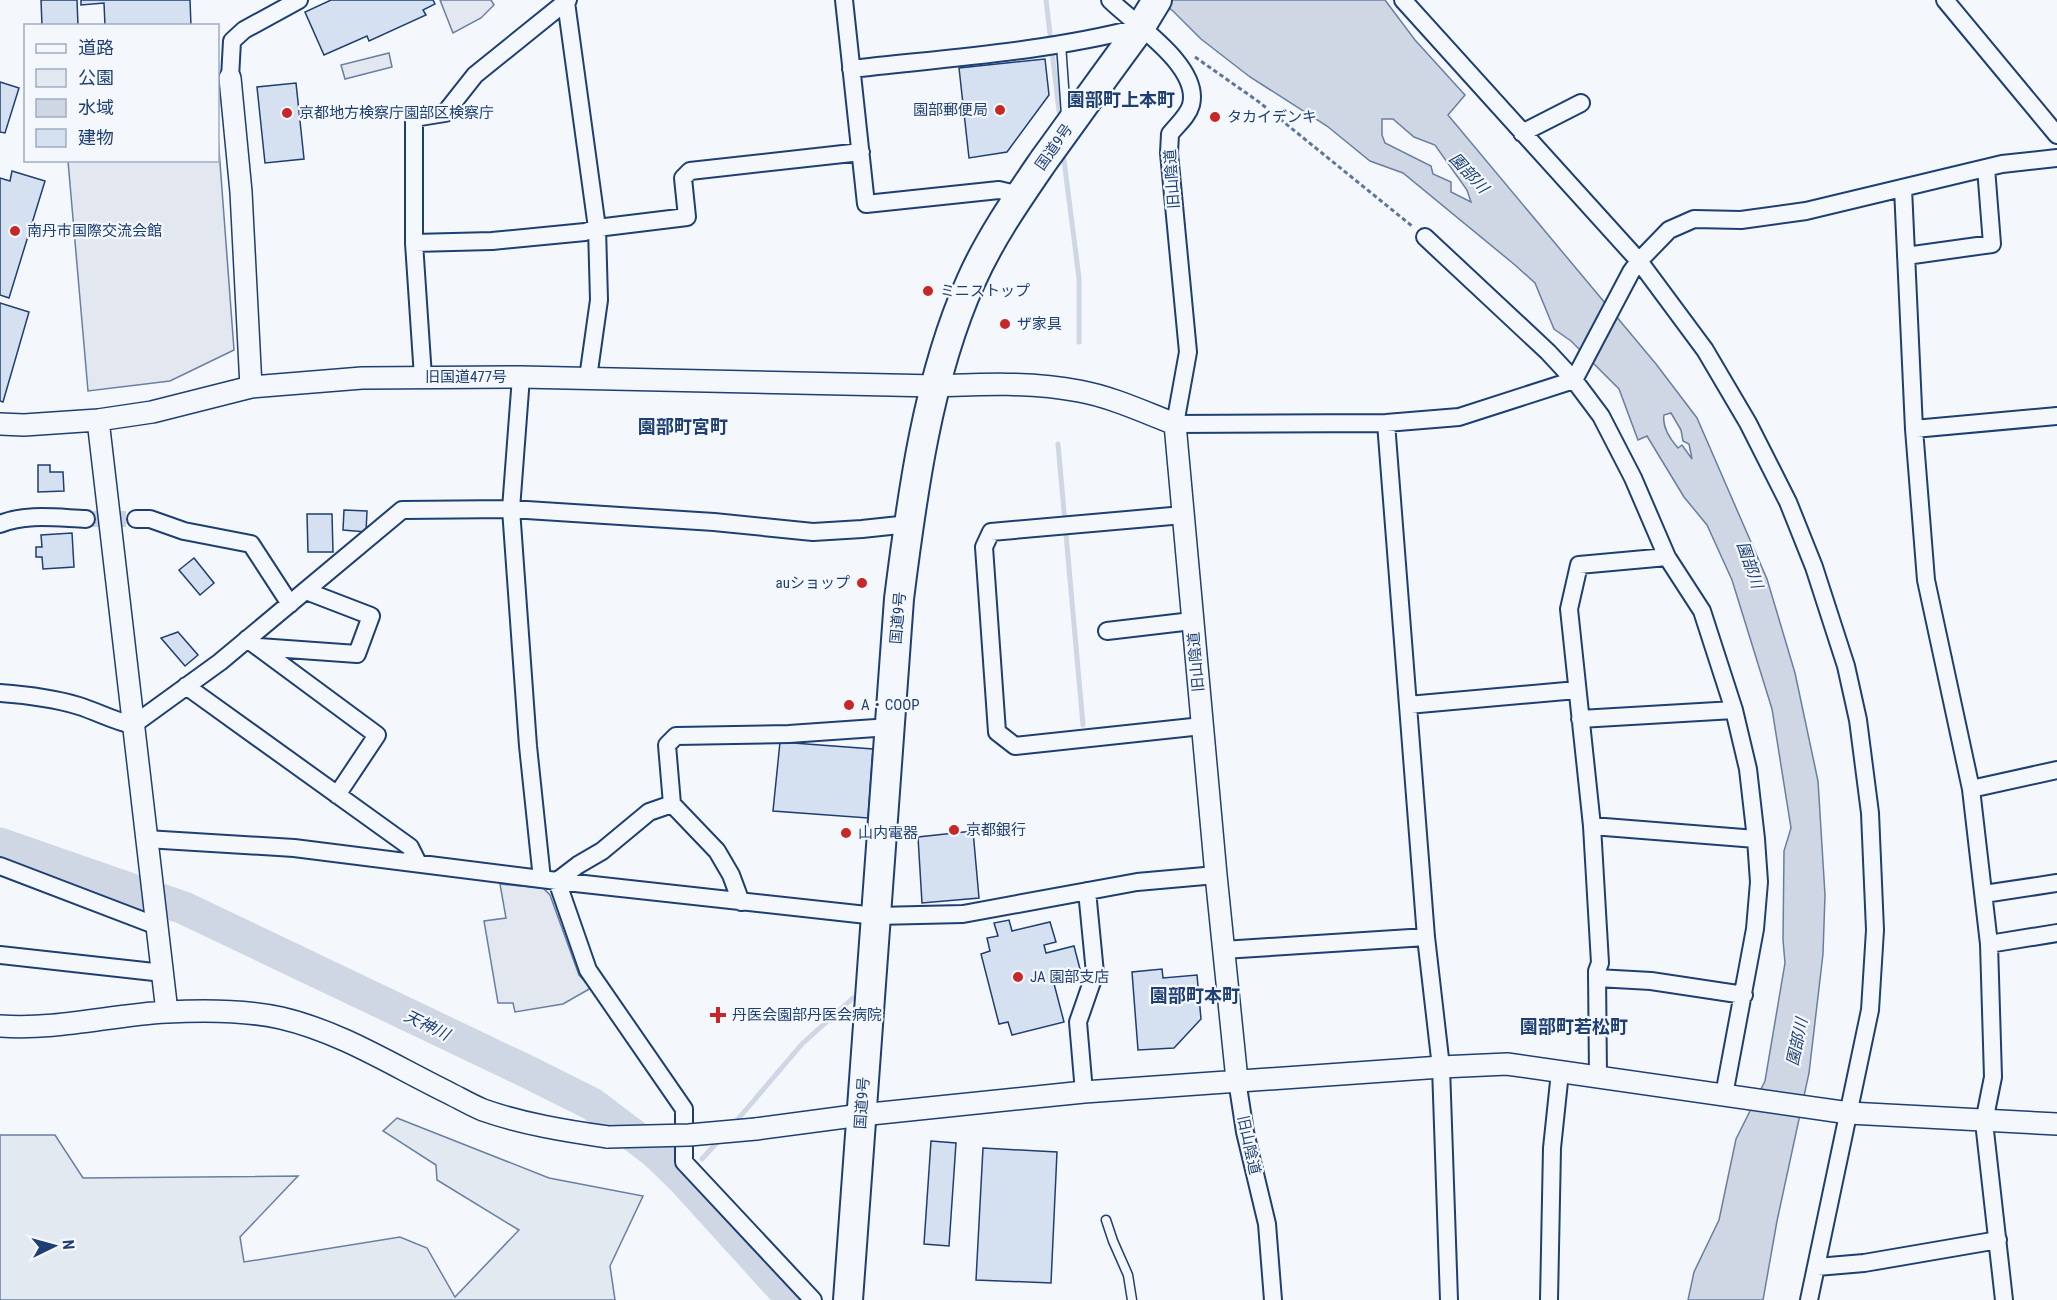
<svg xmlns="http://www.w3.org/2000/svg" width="2057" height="1300" viewBox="0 0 2057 1300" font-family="'Roboto Condensed','Noto Sans JP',sans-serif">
  <rect width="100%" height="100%" fill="#f4f7fb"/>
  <path fill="#e3e9f0" stroke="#687fa3" stroke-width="1.5" d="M397,1118L549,1178L643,1196L610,1266L615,1300H0V1135H55L83,1178L298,1176L240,1237L244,1262L400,1237L427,1248L455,1297L519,1230L437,1180L436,1165L383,1131Z"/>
  <path fill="#e3e8f0" stroke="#687fa3" stroke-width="1.5" d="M440,0H491L494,5L481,18L453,33Z
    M389,53L392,67L345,79L341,65Z
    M218,136L234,350L170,381L88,391L68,161L218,160Z
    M500,884L543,888L550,895L579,975L591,988L563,1004L515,1012L513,1003H498L484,921L506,918Z"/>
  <path fill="#cfd7e4" stroke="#687fa3" stroke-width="1.5" fill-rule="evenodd" d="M1157,0H1385L1415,40L1465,95L1448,115L1656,364L1697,418L1767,579L1795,673L1818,781L1825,895L1823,954L1809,1073L1777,1221L1763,1300H1688L1694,1272L1719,1220L1736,1139L1765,1081L1785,963L1783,940L1784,851L1791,828L1772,709L1732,580L1707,525L1684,497L1647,436L1638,440L1619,389L1571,341L1554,329L1535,283L1515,265L1403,173L1370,161L1327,126L1250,77L1201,39L1173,11ZM1382,119H1393L1414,137L1435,145L1467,190L1471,202L1451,192V182L1433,174L1431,166L1385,143L1382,135ZM1671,413L1681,430L1683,441L1689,444L1692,459L1682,445L1678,448C1670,439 1662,427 1664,415Z"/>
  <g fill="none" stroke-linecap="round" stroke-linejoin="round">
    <path stroke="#cfd7e4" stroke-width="5" d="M1046,0L1059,111
      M1064,160L1079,278V342
      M1058,444L1083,725
      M733,1125L802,1044L853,998
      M702,1159L721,1138
      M683,1179L684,1178"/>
    <path stroke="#cfd7e4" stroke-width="33" d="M0,844L184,908L528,1072L592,1104L654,1151L683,1179L793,1300"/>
  </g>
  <path fill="#d5e0f0" stroke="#1d3f73" stroke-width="1.5" d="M41,0H77L78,26H42Z
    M81,0H190L191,26H105L104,3L81,5Z
    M331,0H433L435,4L423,10L426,15L369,41L367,36L324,55L305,12Z
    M1045,59L1049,95L1007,152L969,158L959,68Z
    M0,82L19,88L5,133L0,132Z
    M296,83L304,159L265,163L257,87Z
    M12,171L45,181L9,298L0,295V178L10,181Z
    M0,303L29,312L3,402L0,401Z
    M38,465H50V472H63L64,491L38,492Z
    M344,510L367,511L366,532L343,530Z
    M307,514H332L333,552H308Z
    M72,533L74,567L43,569L42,557H36V547H42L41,535Z
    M194,558L214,583L200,595L179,570Z
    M178,632L198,655L185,666L161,638Z
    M780,742L873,749L868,818L773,811Z
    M973,831L979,898L922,903L918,837Z
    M1009,920L1012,931L1050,922L1056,942L1044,945L1046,953L1074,946L1080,969L1052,976L1064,1022L1012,1035L1008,1022L999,1024L981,954L990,951L987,938L998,936L994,923Z
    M1162,969L1163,978L1197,975L1201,1019L1174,1048L1138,1050L1132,972Z
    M931,1141L956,1143L949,1246L924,1244Z
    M983,1148L1057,1152L1051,1283L976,1280Z"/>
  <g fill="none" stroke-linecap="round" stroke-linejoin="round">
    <path stroke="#c9d2e0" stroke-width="16" stroke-dasharray="16 8" stroke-linecap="butt" d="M86,519H136"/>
    <defs>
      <path id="service" d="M1061,44L1066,115
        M1106,1220L1113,1241L1128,1275L1132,1300"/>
      <path id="minor" d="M844,0L866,204L999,190L1020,195
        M1110,0C1134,24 1201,66 1191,105C1188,116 1177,125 1170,134L1169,153L1188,352L1175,424L1386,423L1459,417L1574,380L1631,272L1639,261L1669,230L1694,219L1741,220L1806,211L2002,164L2057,158
        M1403,0L1639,261L1705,350L1748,423L1788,502L1814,567L1846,666L1858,720L1870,813L1875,930L1870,1010L1809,1300
        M1945,0L2057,135
        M566,2L597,228L599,300L588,378
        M851,69C947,58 1045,52 1138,28
        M230,78L232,41L244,30L299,0
        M1522,133L1581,103
        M1903,188L1914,429L1926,580L1971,789L1989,944L1993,1077L1984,1122L2004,1300
        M1425,237L1548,352L1574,380L1601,416L1633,478L1667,557L1702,611L1734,710L1748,769L1756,839L1759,882L1755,929L1724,1095
        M414,243L492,241L585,232L597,228L687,217L683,178L690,171L861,152
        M1906,256L1992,244L1986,168
        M423,377L414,243V118L445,113L475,75L568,0
        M521,377L511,509L528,746L542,879
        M1386,423L1426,937L1441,1067L1449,1300
        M1914,429L2057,416
        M1183,515L991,532L984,547L997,732L1015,746L1202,726
        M136,519H150L184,531L251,544L290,604
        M0,524C26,513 58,518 86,519
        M1107,631L1192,621
        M247,639L377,735L337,795
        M259,647L357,654L371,616L306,591
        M186,686L410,847L418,863
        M0,693C27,695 53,698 79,706C98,712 114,721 133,725L220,662L402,510L511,509L714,522L813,532L862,529L909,524
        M1408,705L1577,690
        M1580,719L1734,710
        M1971,789L2057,770
        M672,804L649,812L602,851L578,865L557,881L588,970L684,1109V1162L813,1300
        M1592,826L1756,839
        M146,839L294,848L557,881L876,916L963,914L1137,882L1216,875
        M0,866L157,926
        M1984,894L2057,883
        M741,902L731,875L717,851L672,804L667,745L676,736L789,734L890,727
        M1989,944L2057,933
        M1223,950L1426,937
        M0,955L163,973
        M1597,978L1651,981L1744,995
        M1598,1076L1597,971L1600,963L1592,826L1569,609L1579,565L1667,557
        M1237,1080L1245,1132L1267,1224L1273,1300
        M1084,1092L1078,1022L1095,973L1087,891
        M1817,1267L1864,1263L1998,1240
        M1549,1300L1552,1148L1560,1072"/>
      <path id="tertiary" d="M230,78L241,192L251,387
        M98,420L167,1012
        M0,424L24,425L98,420L152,412L251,387L362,378L521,377L936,386C984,384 1032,382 1079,391C1112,397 1144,412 1175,424L1216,875L1237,1080
        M0,1026C59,1030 110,1015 167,1012C204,1010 245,1010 281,1018C341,1032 392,1065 447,1092C459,1098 471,1105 483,1110C523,1124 566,1131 608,1137
        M756,1129L861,1115L1084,1092L1441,1067L1507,1064L1849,1113L2057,1124"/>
      <path id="trunk" d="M848,1300L899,599C912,495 928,376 971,281C990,238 1018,198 1044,160C1076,116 1108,71 1140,28L1157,0"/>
    </defs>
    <use href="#service" stroke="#1d3f73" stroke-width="11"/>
    <use href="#minor" stroke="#1d3f73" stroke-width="20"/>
    <use href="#tertiary" stroke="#1d3f73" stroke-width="24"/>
    <use href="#trunk" stroke="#1d3f73" stroke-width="32"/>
    <path stroke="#5e769c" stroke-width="3" stroke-dasharray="4.5 3" stroke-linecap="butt" d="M1195,57L1259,102L1412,226"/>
    <use href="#service" stroke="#f4f7fb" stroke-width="8"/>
    <use href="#minor" stroke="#f4f7fb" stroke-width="16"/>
    <use href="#tertiary" stroke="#f4f7fb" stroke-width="21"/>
    <use href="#trunk" stroke="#f4f7fb" stroke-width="28"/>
    <defs>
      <path id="tertiary-bridge" d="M608,1137L689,1135L756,1129"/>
    </defs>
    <use href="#tertiary-bridge" stroke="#1d3f73" stroke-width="24" stroke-linecap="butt"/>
    <use href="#tertiary-bridge" stroke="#f4f7fb" stroke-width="21"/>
  </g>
  <g fill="#c62828" stroke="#f4f7fb" stroke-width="2">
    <circle cx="1000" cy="110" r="6"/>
    <circle cx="287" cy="113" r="6"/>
    <circle cx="1215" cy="117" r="6"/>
    <circle cx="15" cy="231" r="6"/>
    <circle cx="928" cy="291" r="6"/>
    <circle cx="1005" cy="324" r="6"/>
    <circle cx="862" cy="583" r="6"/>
    <circle cx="849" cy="705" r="6"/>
    <circle cx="954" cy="830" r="6"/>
    <circle cx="846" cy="833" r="6"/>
    <circle cx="1018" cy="977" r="6"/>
    <path d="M715 1006h6v6h6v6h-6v6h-6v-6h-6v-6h6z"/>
  </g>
  <g text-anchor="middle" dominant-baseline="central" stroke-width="4.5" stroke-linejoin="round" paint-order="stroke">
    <g font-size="15" fill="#1d3f73" stroke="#f4f7fb" text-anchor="start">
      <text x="988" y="110" text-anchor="end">園部郵便局</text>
      <text x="299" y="113">京都地方検察庁園部区検察庁</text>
      <text x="1227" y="117">タカイデンキ</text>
      <text x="27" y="231">南丹市国際交流会館</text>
      <text x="940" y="291">ミニストップ</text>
      <text x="1017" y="324">ザ家具</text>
      <text x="850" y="583" text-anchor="end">auショップ</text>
      <text x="861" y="705">A・COOP</text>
      <text x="966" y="830">京都銀行</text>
      <text x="858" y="833">山内電器</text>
      <text x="1030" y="977">JA 園部支店</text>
      <text x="732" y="1015">丹医会園部丹医会病院</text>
    </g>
    <g font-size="15" fill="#1d3f73" stroke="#f4f7fb">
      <text transform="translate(1054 147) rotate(-55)">国道9号</text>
      <text transform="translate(1172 179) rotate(-94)">旧山陰道</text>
      <text x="466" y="377">旧国道477号</text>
      <text transform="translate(898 618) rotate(-85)">国道9号</text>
      <text transform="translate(1196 662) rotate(-95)">旧山陰道</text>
      <text transform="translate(862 1103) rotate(-86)">国道9号</text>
      <text transform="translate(1249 1145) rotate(78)">旧山陰道</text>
    </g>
    <g font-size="16" font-style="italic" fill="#1d3f73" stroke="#f4f7fb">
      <text transform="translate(1469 173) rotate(47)">園部川</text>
      <text transform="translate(1750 565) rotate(71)">園部川</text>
      <text transform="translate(427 1025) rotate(26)">天神川</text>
      <text transform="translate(1797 1042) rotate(-78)">園部川</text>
    </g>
    <g font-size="18" font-weight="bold" fill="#1d3f73" stroke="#f4f7fb">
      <text x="1121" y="99">園部町上本町</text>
      <text x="683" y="426">園部町宮町</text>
      <text x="1195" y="995">園部町本町</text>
      <text x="1574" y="1026">園部町若松町</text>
    </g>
  </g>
  <rect x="24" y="24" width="195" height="138" fill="#f4f7fb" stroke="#9eadc5" stroke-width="1.5"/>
  <rect x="36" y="44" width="30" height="9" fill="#f4f7fb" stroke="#9eadc5" stroke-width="1.5"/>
  <text x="78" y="54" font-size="18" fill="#1d3f73">道路</text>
  <rect x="36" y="69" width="30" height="18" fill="#e3e9f0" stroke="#9eadc5" stroke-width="1.5"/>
  <text x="78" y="84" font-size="18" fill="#1d3f73">公園</text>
  <rect x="36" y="99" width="30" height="18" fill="#cfd7e4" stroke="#9eadc5" stroke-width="1.5"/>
  <text x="78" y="114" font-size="18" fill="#1d3f73">水域</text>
  <rect x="36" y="129" width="30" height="18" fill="#d5e0f0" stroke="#9eadc5" stroke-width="1.5"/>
  <text x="78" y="144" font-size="18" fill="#1d3f73">建物</text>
  <g transform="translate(54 1246) rotate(85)" stroke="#f4f7fb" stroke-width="4.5" paint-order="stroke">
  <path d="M0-4.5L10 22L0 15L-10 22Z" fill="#1d3f73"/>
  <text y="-9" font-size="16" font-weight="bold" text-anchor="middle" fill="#1d3f73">N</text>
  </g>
</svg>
